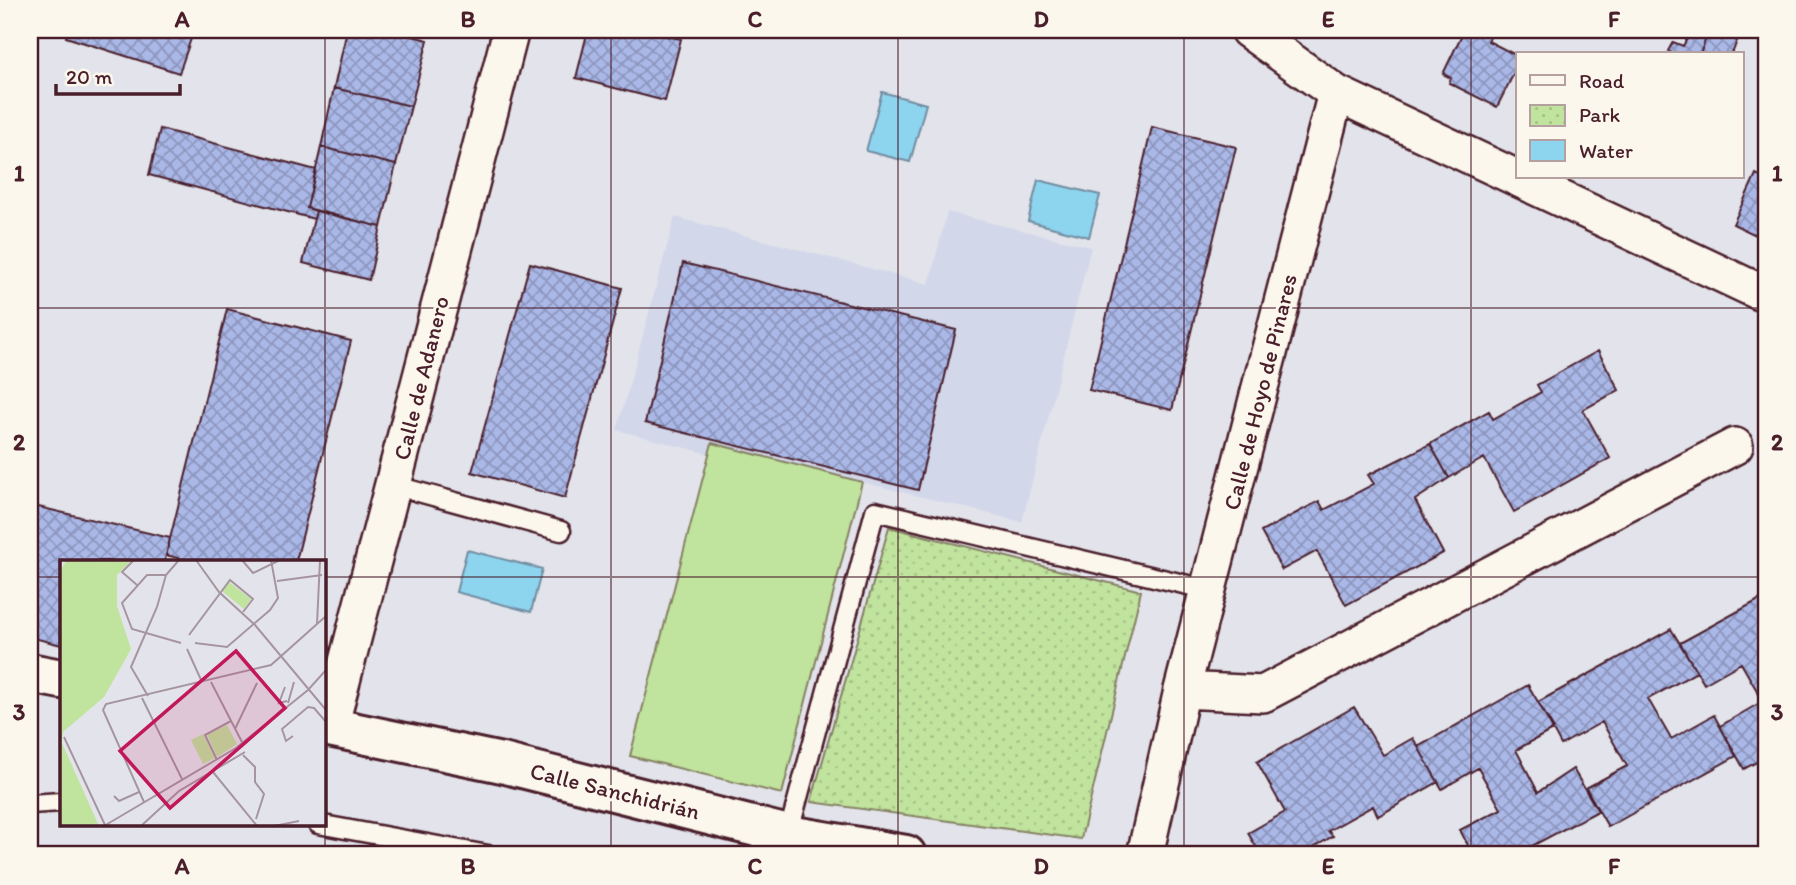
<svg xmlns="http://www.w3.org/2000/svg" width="1796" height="885" viewBox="0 0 1796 885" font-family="Itim,sans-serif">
  <defs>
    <pattern id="park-dots" width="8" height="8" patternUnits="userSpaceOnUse" patternTransform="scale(1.75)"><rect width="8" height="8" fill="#c0e39d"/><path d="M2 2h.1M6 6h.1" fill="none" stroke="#a6c287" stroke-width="1.8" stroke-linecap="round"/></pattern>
    <pattern id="building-cross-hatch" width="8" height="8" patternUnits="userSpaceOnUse" patternTransform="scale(1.75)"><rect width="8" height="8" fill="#aab8e8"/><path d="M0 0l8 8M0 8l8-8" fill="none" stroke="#8c95bc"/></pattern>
  </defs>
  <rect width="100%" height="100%" fill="#e3e4eb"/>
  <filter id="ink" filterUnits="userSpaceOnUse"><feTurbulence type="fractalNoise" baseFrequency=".0143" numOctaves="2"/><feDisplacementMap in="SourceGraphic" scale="14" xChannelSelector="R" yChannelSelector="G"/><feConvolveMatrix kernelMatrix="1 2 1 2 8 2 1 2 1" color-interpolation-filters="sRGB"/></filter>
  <g filter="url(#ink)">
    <path fill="#d2d7ea" d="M947,212L1091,247L1022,522L862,482L782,794L630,756L709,454L617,430L675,217L929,284Z"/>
    <path fill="url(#park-dots)" stroke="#858164" stroke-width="2" d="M889,527L1141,591L1081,839L811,802Z"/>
    <path fill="#c0e39d" stroke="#858164" stroke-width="2" d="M712,443L862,482L782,794L630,756Z"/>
    <path fill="#8dd4ee" stroke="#728ca0" stroke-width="2" d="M882,92L926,104L910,162L866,151Z
      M1038,180L1100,195L1089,237L1028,221Z
      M467,550L542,569L531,612L456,592Z"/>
    <path fill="url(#building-cross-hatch)" stroke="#4a1f2b" stroke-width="2" d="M68,30H194L179,73L66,37Z
      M347,30H389L428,40L411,106L334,88Z
      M588,30H653V33L681,39L665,101L576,78Z
      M1464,30H1494L1488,41L1518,56V65L1497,107L1449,83L1451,78L1443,74Z
      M1692,30H1709L1700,54H1673L1668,51L1673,42L1683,46Z
      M1709,30H1741L1732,54H1700Z
      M334,88L411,106L396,165L321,147Z
      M1152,127L1236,147L1172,410L1089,390Z
      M160,129L316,170L307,208L316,211L314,219L149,175Z
      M321,147L396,165L381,227L307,208Z
      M1756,174L1766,179V240L1733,224Z
      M316,211L381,227L369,280L303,263Z
      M530,263L622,288L565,498L472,472Z
      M683,263L956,330L918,490L645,423Z
      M227,309L351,341L296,561H189L166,555Z
      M1598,351L1619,390L1583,410L1610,458L1514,512L1484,458L1449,478L1430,444L1489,411L1493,419L1541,392L1537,385Z
      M1430,444L1449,478L1415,500L1443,553L1346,605L1317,551L1282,570L1261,532L1319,501L1324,510L1374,484L1368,475Z
      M30,505L170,538L165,561H61V645L30,637Z
      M1766,596V757L1744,769L1720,726L1763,701L1741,663L1704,684L1680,643Z
      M1671,629L1697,672L1648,699L1671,739L1714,715L1736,756L1608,827L1586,788L1627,766L1602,722L1561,745L1538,702Z
      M1528,685L1554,729L1516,750L1538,792L1573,769L1598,811L1515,855H1473L1460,830L1501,809L1478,768L1442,789L1418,747Z
      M1354,707L1383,755L1413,738L1438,782L1378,816L1373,806L1328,831L1333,836L1300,855H1261L1248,833L1285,812L1257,762Z"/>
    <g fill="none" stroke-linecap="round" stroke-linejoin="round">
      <defs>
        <path id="service" d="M393,485L561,531
          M30,804L61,802
          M318,824L488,855
          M788,835L875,511L1209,590"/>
        <path id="minor" d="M1248,30L1336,93L1766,295
          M1182,690L1263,694L1735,446
          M330,727L511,30
          M1145,855L1182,690L1336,93"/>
        <path id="tertiary" d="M30,673L61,679
          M324,726L502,763L788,835L906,855"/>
      </defs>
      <use href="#service" stroke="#4a1f2b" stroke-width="23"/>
      <use href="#minor" stroke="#4a1f2b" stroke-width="40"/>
      <use href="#tertiary" stroke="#4a1f2b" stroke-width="44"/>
      <use href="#service" stroke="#fbf7ec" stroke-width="18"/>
      <use href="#minor" stroke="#fbf7ec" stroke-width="35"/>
      <use href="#tertiary" stroke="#fbf7ec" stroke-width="38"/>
    </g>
  </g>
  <path fill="none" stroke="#4a1f2b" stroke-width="2" stroke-opacity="0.55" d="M325,30V855M611,30V855M898,30V855M1184,30V855M1471,30V855M30,308H1766M30,577H61M324,577H1766"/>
  <g text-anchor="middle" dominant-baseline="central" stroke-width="6" stroke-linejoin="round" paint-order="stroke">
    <g font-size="23" fill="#4a1f2b" stroke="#fbf7ec">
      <text transform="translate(421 378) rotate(-76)">Calle de Adanero</text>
      <text transform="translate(1260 392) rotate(-76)">Calle de Hoyo de Pinares</text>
      <text transform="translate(615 791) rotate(14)">Calle Sanchidrián</text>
    </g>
  </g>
  <g transform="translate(60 560)">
    <rect width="266" height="266" fill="#e3e4eb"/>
    <path d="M7,0H42L47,11L57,15V46L71,89L44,137L3,172L2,183L39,266H17L0,235V11Z" fill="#c0e39d"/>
    <path d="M42,0H72L57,15L47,11Z" fill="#c0e39d"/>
    <path d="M169,22L191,39L184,49L162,31ZM167,165L177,184L157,197L147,175Z" fill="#c0e39d"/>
    <path d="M143,174L155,198L143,204L131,180ZM0,235L17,266H0Z" fill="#c0e39d"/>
    <path fill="none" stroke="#a6959e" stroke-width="2" d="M74,0L62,12L77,25M136,0L159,32L195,65L266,150M182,0L193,13L220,0M106,15H87L62,43L72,69L121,83M217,21L262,15M257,64L260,0M129,75L170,20L193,39L183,52M135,83L167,87L210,50L218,38L211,0M127,89L142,122M151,122L183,184M225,127L219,143L227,141M88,136L71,107L97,47L106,15L119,0M82,138L122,219M228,143L234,122M175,169L197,123M233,176L226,181L222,169L248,147L254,148L266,162M4,177L45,265M183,195L195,207V222L204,234L196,259M157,200L145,175L171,161M153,212L197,266M54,236L59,241L79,232M84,242L43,150L46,144L211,105L266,56M44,266L176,188L248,130L266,110M81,266L119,231L185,192M214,266L239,261"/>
    <path fill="#c2185b" fill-opacity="0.15" stroke="#c2185b" stroke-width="3.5" d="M176,91L225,148L110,248L60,191Z"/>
    <rect width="266" height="266" fill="none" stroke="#4a1f2b" stroke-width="3.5"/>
  </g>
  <rect width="1796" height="885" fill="none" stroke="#fbf7ec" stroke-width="77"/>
  <rect x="1516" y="52" width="228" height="126" fill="#fbf7ec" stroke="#b4a19f" stroke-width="2"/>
  <rect x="1530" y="75" width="35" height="10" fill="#fbf7ec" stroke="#b4a19f" stroke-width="2"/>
  <text x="1579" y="88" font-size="21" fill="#4a1f2b">Road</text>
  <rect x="1530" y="105" width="35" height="21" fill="url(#park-dots)" stroke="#b4a19f" stroke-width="2"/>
  <text x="1579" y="122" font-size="21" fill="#4a1f2b">Park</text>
  <rect x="1530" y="140" width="35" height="21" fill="#8dd4ee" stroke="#b4a19f" stroke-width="2"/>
  <text x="1579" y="158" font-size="21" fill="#4a1f2b">Water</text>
  <path d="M56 84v10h124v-10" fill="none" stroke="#4a1f2b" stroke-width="3.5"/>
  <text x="66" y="84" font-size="21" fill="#4a1f2b" stroke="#fbf7ec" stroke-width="5" paint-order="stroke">20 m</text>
  <rect x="38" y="38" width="1720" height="808" fill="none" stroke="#4a1f2b" stroke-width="2.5"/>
  <g font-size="23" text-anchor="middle" font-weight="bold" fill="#4a1f2b">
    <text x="182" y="27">A</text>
    <text x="468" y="27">B</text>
    <text x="755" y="27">C</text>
    <text x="1041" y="27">D</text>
    <text x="1328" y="27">E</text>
    <text x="1614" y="27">F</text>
    <text x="19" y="181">1</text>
    <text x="1777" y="181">1</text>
    <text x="19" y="450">2</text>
    <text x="1777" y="450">2</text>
    <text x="19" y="720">3</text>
    <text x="1777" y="720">3</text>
    <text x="182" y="874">A</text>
    <text x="468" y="874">B</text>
    <text x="755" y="874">C</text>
    <text x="1041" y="874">D</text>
    <text x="1328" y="874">E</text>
    <text x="1614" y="874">F</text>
  </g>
</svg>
